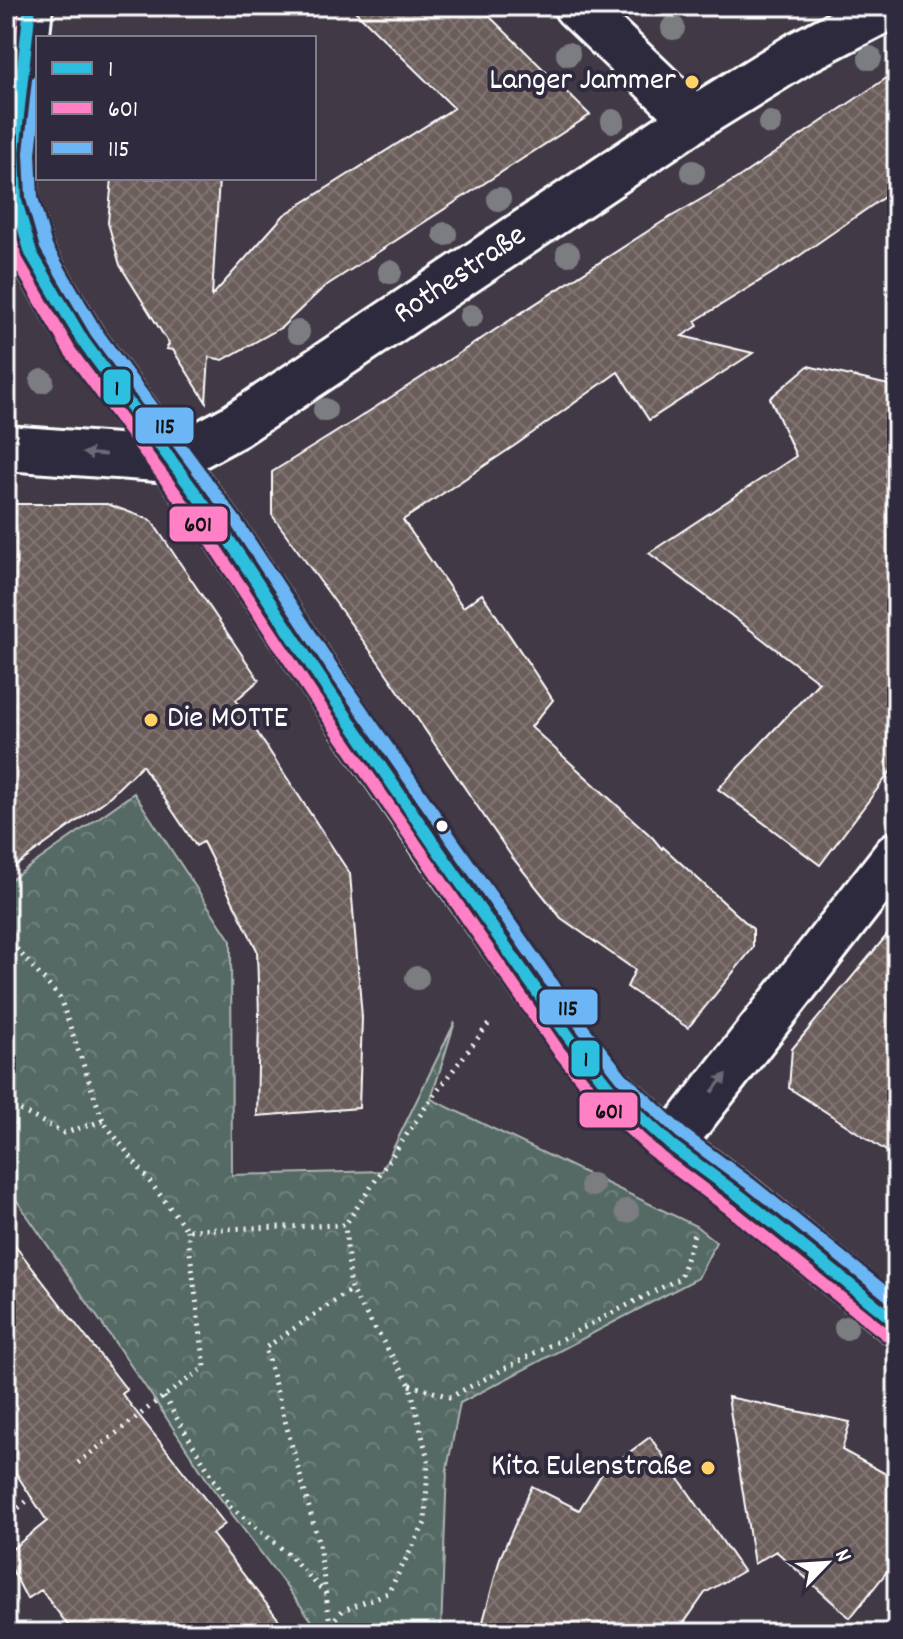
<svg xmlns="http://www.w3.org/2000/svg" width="903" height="1639" viewBox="0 0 903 1639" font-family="Dekko,sans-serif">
  <defs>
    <pattern id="forest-crowns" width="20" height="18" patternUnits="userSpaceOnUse" patternTransform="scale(2)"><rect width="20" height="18" fill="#576b65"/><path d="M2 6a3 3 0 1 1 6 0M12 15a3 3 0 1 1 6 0" fill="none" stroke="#70817c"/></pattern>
    <pattern id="building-cross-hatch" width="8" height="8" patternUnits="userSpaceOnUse" patternTransform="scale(2)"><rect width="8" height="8" fill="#6b5d5a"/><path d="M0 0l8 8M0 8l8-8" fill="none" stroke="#817573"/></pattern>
  </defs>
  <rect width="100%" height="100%" fill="#413946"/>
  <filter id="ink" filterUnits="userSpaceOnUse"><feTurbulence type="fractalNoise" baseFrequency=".0125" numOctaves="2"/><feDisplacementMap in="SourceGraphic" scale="16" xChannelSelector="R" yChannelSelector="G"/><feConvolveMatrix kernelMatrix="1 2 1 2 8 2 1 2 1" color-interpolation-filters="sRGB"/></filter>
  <g filter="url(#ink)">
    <path fill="url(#forest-crowns)" stroke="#abb5b2" stroke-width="2" d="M134,793L231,941L232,1175L382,1171L455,1022L431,1099L696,1226L716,1242L698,1278L460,1403L447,1469L441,1633H321L211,1486L156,1402L6,1185V883Z"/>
    <path fill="url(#building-cross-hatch)" stroke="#fff" stroke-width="2" d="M350,6H479L590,115L324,287L282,327L223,360L209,357L206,402L173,350L166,349L169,344L120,265L108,223L112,178H219L212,296L284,215L454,108Z
      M897,71V188L792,261L695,321L698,326L682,336L753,353L649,420L618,372L517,444L403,520L463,607L482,594L553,700L531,727L652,837L662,849L663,847L753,929V948L688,1028L627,987L635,970L561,918L512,857L380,664L272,515V472L354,421L662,222L736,179Z
      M808,366L897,387V763L820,865L718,789L819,682L649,553L796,456L770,398Z
      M6,504H107L151,520L259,680L236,700L350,874L362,1017L359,1108L257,1116L259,1016L257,950L203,842L196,846L142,765L106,800L6,873Z
      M897,923V1158L789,1088L792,1049Z
      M6,1234L127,1390L122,1394L225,1524L212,1534L289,1633H74L41,1590L27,1599L6,1558V1554L47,1521L6,1458Z
      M728,1397L850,1422L842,1450L897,1480V1559L850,1618L776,1551L754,1564Z
      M650,1437L743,1571L705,1593L677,1633H480L500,1558L532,1486L579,1510L603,1472Z"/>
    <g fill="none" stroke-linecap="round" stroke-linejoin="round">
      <defs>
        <path id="minor" d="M30,6L14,152L16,201L31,253L83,341L221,528L324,684L433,843L571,1040L610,1089L671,1145L740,1196L897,1323
          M576,6L694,119
          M6,448L172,460L235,426L694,119L802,52L891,6
          M671,1145L897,854"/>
      </defs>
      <use href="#minor" stroke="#fff" stroke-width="50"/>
      <path stroke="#fff" stroke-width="5" stroke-dasharray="2 6" stroke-linecap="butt" d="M6,937L60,998L103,1121L187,1230L345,1225L431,1099L491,1021
        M6,1103L64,1133L103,1121
        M410,1385L450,1397L680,1278L695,1231
        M164,1397L230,1506L287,1553L326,1594
        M78,1463L156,1402L205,1367L187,1230
        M6,1518L32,1497
        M330,1624L343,1610L388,1593L425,1523L428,1460L410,1385L351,1290L345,1225
        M334,1633L330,1624L319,1544L265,1348L351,1290"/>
      <use href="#minor" stroke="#2f2a3d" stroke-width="44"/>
      <defs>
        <path id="bus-1" d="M30,6L14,152L16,201L31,253L83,341L221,528L324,684L433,843L571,1040L610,1089L671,1145L740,1196L897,1323"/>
        <path id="bus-2" d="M6,78L14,6
          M6,224L17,260L70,351L208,537L311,693L558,1050L598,1100L660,1157L730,1209L887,1335"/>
        <path id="bus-3" d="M38,80L30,153L32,198L46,247L96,332L234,519L337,675L584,1030L622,1078L681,1133L750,1184L897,1302"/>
      </defs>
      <use href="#bus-1" stroke="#2f2a3d" stroke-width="18"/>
      <use href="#bus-2" stroke="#2f2a3d" stroke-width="18"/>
      <use href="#bus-3" stroke="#2f2a3d" stroke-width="18"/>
      <use href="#bus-1" stroke="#2dbfdf" stroke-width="12"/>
      <use href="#bus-2" stroke="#ff80c5" stroke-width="12"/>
      <use href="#bus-3" stroke="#6db6f5" stroke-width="12"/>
    </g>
    <g fill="#7b7d81">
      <circle cx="673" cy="28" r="12"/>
      <circle cx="568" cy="54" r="12"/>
      <circle cx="870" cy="58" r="12"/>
      <circle cx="613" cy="121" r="12"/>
      <circle cx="770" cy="123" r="12"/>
      <circle cx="693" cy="172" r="12"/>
      <circle cx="499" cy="199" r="12"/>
      <circle cx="445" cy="234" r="12"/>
      <circle cx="568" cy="254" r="12"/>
      <circle cx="390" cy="272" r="12"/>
      <circle cx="471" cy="316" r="12"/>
      <circle cx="298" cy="332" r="12"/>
      <circle cx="42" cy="381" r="12"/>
      <circle cx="325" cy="410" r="12"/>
      <circle cx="417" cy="978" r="12"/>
      <circle cx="592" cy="1185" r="12"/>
      <circle cx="627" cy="1211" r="12"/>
      <circle cx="846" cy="1328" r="12"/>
    </g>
    <defs><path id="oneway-solid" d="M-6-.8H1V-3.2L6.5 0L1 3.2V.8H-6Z" transform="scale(2)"/></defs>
    <g fill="#6d6a77">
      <use href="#oneway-solid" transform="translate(94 454) rotate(-176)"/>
      <use href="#oneway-solid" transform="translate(719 1083) rotate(-52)"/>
    </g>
  </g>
  <g fill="#ffd166" stroke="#2f2a3d" stroke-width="3">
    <circle cx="692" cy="82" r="8"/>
    <circle cx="151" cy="720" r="8"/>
    <circle cx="708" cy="1468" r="8"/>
  </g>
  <circle fill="#fff" stroke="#2f2a3d" stroke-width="3" cx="442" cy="826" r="7"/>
  <g text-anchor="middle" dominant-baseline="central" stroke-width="8" stroke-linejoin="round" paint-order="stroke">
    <g font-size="32" fill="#fff" stroke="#2f2a3d" text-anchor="end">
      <text x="676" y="82">Langer Jammer</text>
      <text x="167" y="720" text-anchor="start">Die MOTTE</text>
      <text x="692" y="1468">Kita Eulenstraße</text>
    </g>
    <g font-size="32" fill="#fff" stroke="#2f2a3d">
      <text transform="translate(461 276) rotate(-34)">Rothestraße</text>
    </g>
  </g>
  <g stroke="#2f2a3d" stroke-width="3">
    <rect x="102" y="368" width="30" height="38" rx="8" fill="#2dbfdf"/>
    <rect x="134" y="406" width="61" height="39" rx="8" fill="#6db6f5"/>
    <rect x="168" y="505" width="61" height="38" rx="8" fill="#ff80c5"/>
    <rect x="538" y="988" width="61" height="38" rx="8" fill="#6db6f5"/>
    <rect x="570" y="1039" width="31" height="39" rx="8" fill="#2dbfdf"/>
    <rect x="578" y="1091" width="61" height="38" rx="8" fill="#ff80c5"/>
  </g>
  <g font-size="22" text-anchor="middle" font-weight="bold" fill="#111">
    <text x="117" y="395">1</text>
    <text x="165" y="433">115</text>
    <text x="198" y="531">601</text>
    <text x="568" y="1015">115</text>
    <text x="586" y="1066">1</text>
    <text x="609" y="1118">601</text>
  </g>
  <rect width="903" height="1639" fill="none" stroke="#2f2a3d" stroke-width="32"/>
  <rect x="16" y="16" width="871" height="1607" fill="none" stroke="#fff" stroke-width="3" filter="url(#ink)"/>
  <rect x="36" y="36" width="280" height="144" fill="#2f2a3d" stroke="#827f8b" stroke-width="2"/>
  <rect x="52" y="62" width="40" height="12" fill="#2dbfdf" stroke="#827f8b" stroke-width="2"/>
  <text x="108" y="76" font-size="24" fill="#ffffff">1</text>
  <rect x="52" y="102" width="40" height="12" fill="#ff80c5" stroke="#827f8b" stroke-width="2"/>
  <text x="108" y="116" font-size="24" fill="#ffffff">601</text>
  <rect x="52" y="142" width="40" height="12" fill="#6db6f5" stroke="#827f8b" stroke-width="2"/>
  <text x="108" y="156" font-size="24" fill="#ffffff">115</text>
  <g transform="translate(827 1563) rotate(65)" stroke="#2f2a3d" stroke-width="6" paint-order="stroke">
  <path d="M0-6L14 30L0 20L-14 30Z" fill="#ffffff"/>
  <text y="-12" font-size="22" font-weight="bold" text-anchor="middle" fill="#ffffff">N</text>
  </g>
</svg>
